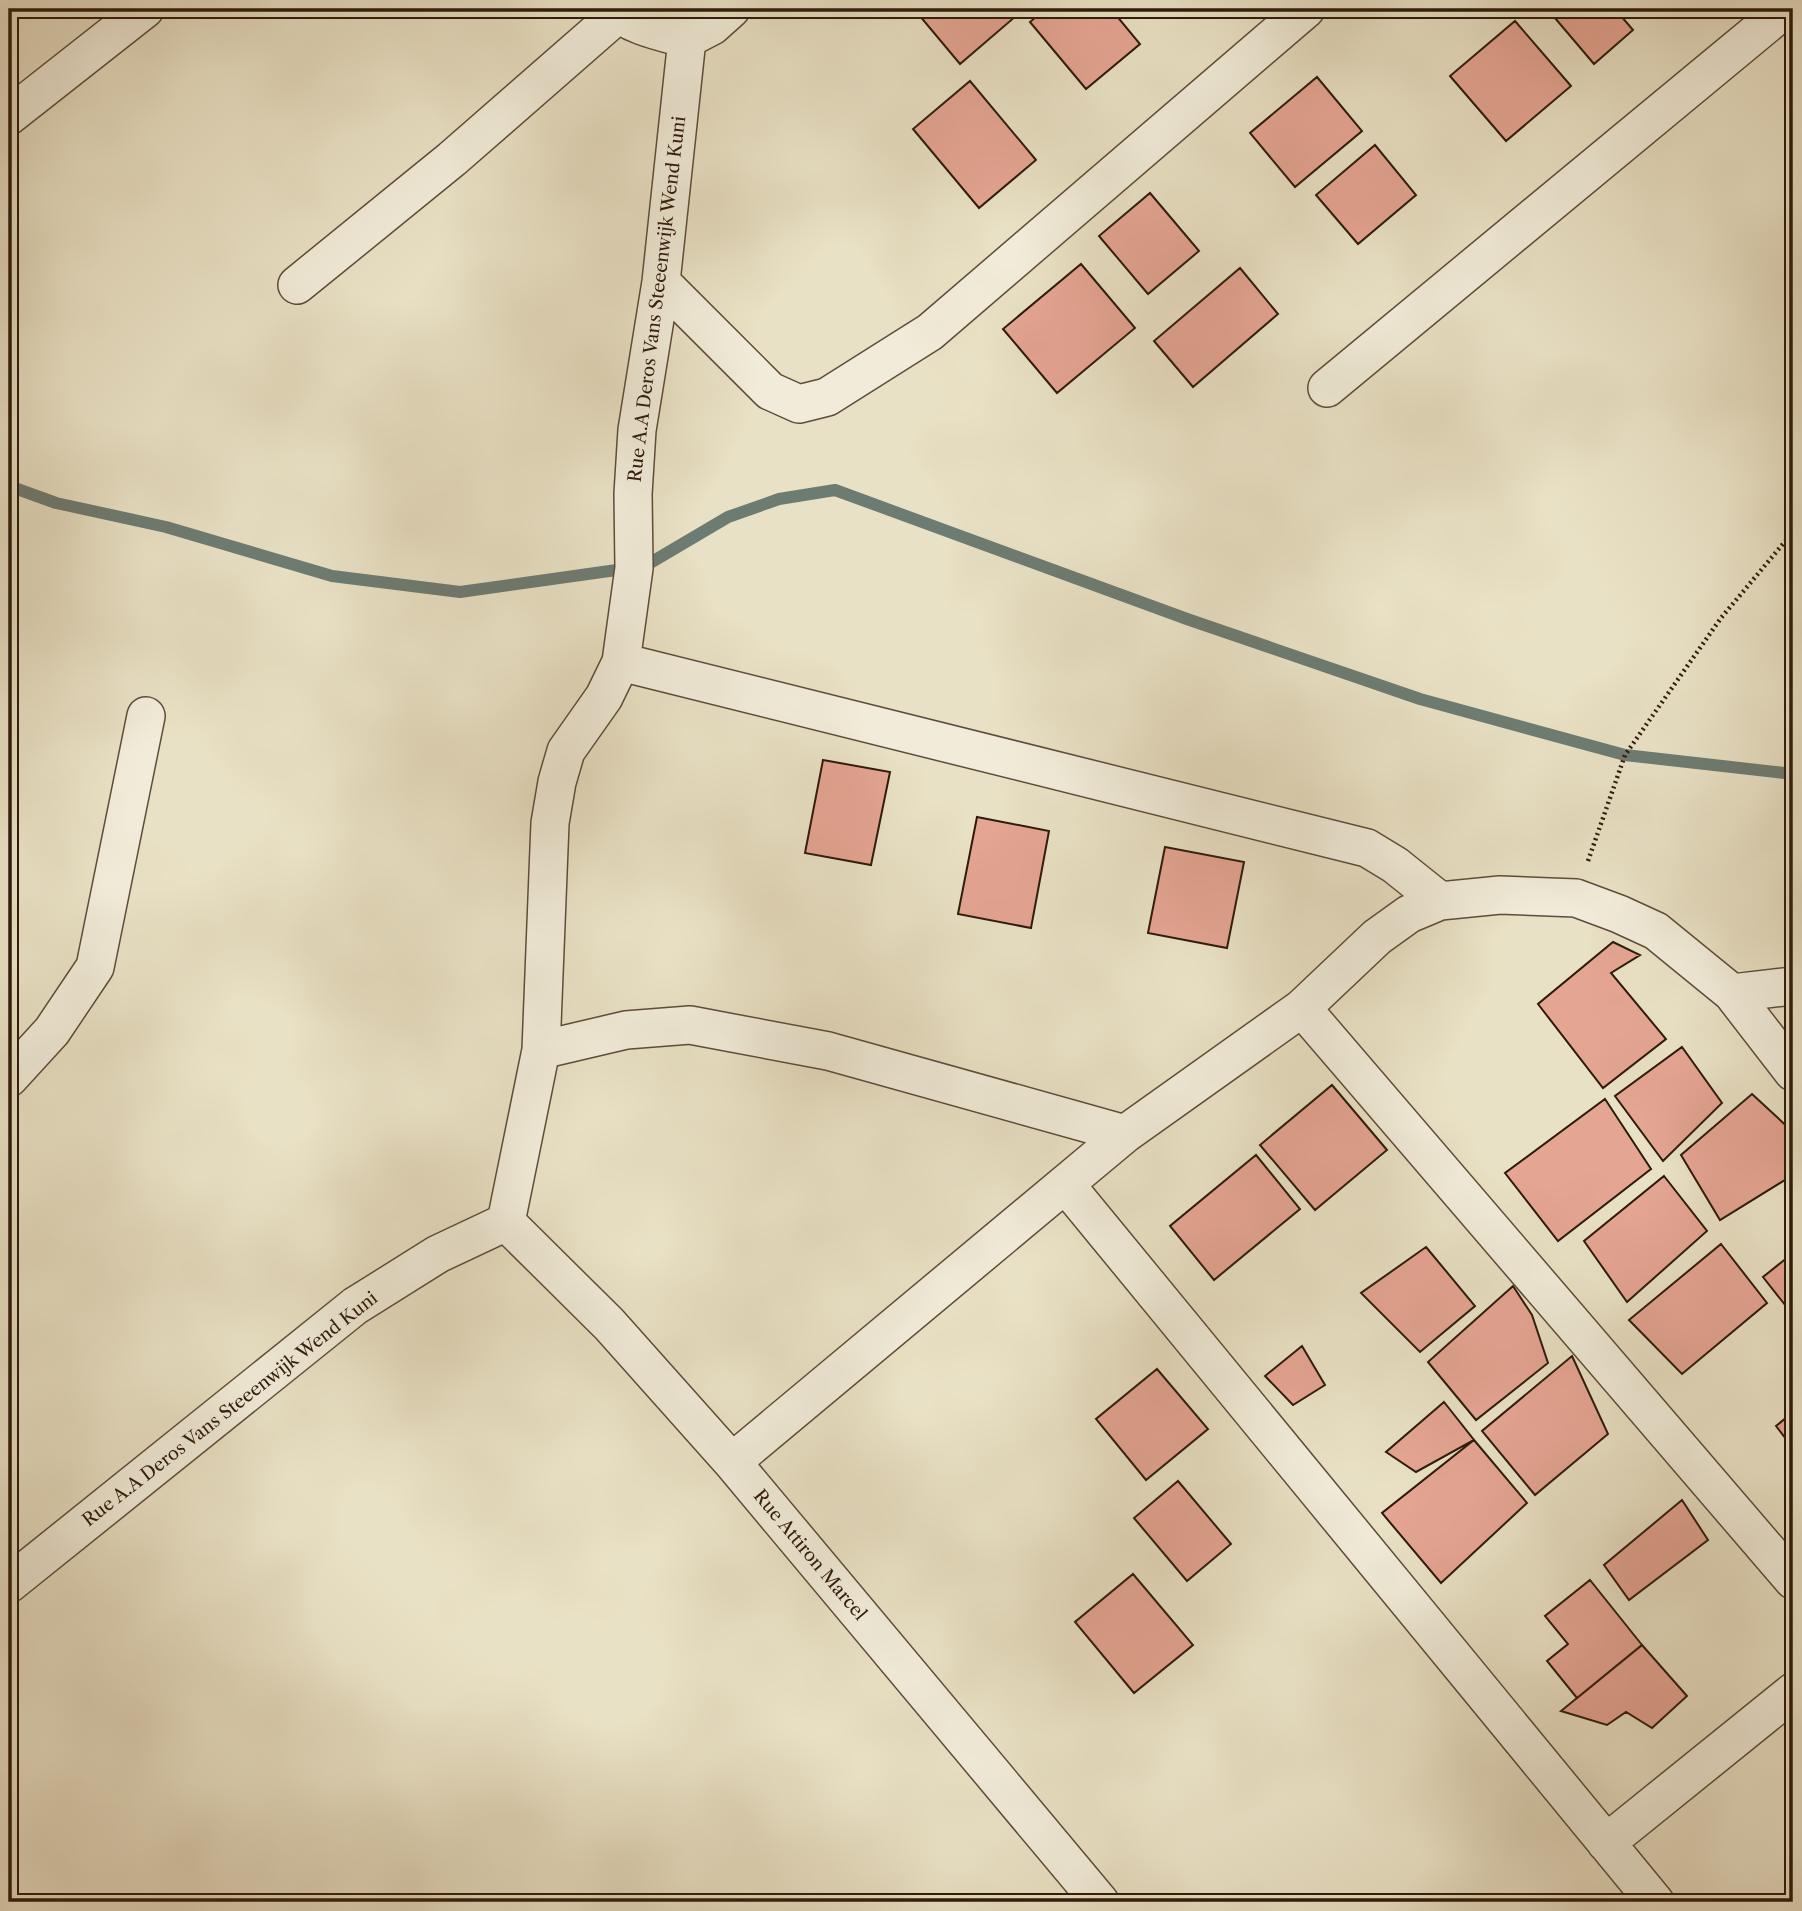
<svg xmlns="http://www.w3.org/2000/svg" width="1802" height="1911" viewBox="0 0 1802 1911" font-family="'Libre Caslon Text',serif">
  <rect width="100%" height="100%" fill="#e9e1c5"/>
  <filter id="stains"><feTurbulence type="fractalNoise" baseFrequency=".00286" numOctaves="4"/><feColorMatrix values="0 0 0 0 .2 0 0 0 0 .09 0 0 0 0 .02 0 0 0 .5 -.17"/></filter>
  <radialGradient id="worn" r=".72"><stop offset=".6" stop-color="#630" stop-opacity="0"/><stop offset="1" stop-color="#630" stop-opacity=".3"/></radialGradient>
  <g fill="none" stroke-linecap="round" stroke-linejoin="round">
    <path stroke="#6d7c73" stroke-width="12" d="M9,486L56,503L166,527L332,576L460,592L645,566L728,517L779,499L835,490L1187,619L1420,699L1625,755L1793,774"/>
  </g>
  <path fill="#e5a593" stroke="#2e1a0b" stroke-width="2" d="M914,9H1023V10L960,64Z
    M1045,9H1111L1140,44L1086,89L1030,22Z
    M1551,9H1615L1633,30L1594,64L1549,11Z
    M1515,21L1571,86L1506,141L1450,76Z
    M1317,77L1362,131L1295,187L1250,133Z
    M970,81L1036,160L979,208L913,129Z
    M1375,145L1416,195L1358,244L1316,195Z
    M1150,193L1199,251L1148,294L1099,236Z
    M1081,264L1135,328L1057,393L1003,329Z
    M1240,268L1278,314L1193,387L1154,341Z
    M823,760L890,772L871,865L805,853Z
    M977,817L1049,831L1031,928L958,914Z
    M1165,847L1244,862L1227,948L1148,933Z
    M1613,942L1640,955L1611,973L1666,1039L1603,1088L1538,1004Z
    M1682,1047L1722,1103L1663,1161L1615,1096Z
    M1332,1085L1387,1150L1315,1210L1260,1145Z
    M1752,1094L1793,1132V1175L1720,1220L1681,1155Z
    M1605,1099L1651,1169L1558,1241L1505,1173Z
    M1256,1155L1300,1209L1214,1280L1170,1226Z
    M1664,1176L1707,1231L1627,1302L1584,1241Z
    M1721,1244L1767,1303L1682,1374L1629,1320Z
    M1426,1247L1475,1306L1420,1352L1361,1293Z
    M1793,1253V1315L1763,1277Z
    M1513,1286L1532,1315L1548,1363L1476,1420L1428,1362Z
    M1302,1346L1325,1385L1293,1405L1265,1376Z
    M1572,1356L1608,1434L1535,1495L1482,1431Z
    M1157,1369L1208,1429L1146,1480L1096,1419Z
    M1444,1402L1474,1440L1416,1472L1386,1452Z
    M1793,1412V1448L1776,1426Z
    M1474,1440L1527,1503L1441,1583L1382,1513Z
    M1178,1481L1231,1544L1187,1581L1134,1518Z
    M1682,1500L1708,1540L1629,1600L1604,1565Z
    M1133,1574L1193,1645L1134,1693L1075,1622Z
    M1590,1580L1642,1645L1577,1698L1547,1661L1568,1644L1545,1616Z
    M1642,1645L1687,1696L1652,1728L1626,1712L1607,1725L1561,1711Z"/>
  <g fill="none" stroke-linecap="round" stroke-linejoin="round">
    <defs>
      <path id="minor" d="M614,9C629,26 666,33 687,39
        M687,39L712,26L731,9
        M9,116L145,9
        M661,282L770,391L799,404L827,397L930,332L1306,9
        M297,285L452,159L618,14
        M1327,388L1785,9
        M621,662L1367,848L1395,865L1440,901
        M1732,993L1793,986
        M1302,1008L1793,1580
        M541,1050L626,1030L690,1025L828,1051L1125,1134
        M9,1078L52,1031L95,967L146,716
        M1066,1185L1655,1902
        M506,1222L541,1050L550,823L557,782L566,751L604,697L621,662L634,568L633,494L637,430L661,282L687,39
        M506,1222L609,1324L732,1462L1100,1902
        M732,1462L1125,1134L1302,1008L1377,937L1409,914L1440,901L1500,895L1576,898L1619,914L1656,931L1732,993L1793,1072
        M9,1584L355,1306L438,1254L506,1222
        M1606,1843L1793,1692"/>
    </defs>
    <use href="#minor" stroke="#5d4c3a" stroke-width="40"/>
    <path stroke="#2e1a0b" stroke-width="4.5" stroke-dasharray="2 3.5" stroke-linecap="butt" d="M1588,861L1625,755L1721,618L1793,532"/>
    <use href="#minor" stroke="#f1ecd9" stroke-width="37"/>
  </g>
  <g text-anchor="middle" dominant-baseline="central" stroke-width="5" stroke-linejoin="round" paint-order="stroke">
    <g font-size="18" fill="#2e1a0b" stroke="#f1ecd9">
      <text transform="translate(657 299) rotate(-83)">Rue A.A Deros Vans Steeenwijk Wend Kuni</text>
      <text transform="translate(230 1409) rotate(-38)">Rue A.A Deros Vans Steeenwijk Wend Kuni</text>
      <text transform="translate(810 1555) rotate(50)">Rue Attiron Marcel</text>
    </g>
  </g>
  <rect width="1802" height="1911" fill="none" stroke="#e9e1c5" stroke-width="35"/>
  <rect x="10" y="10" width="1781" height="1890" fill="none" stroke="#2e1a0b" stroke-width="3.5"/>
  <rect x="18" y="18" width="1767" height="1876" fill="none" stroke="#2e1a0b" stroke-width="2"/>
  <rect width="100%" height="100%" filter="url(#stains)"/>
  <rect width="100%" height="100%" fill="url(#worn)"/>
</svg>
